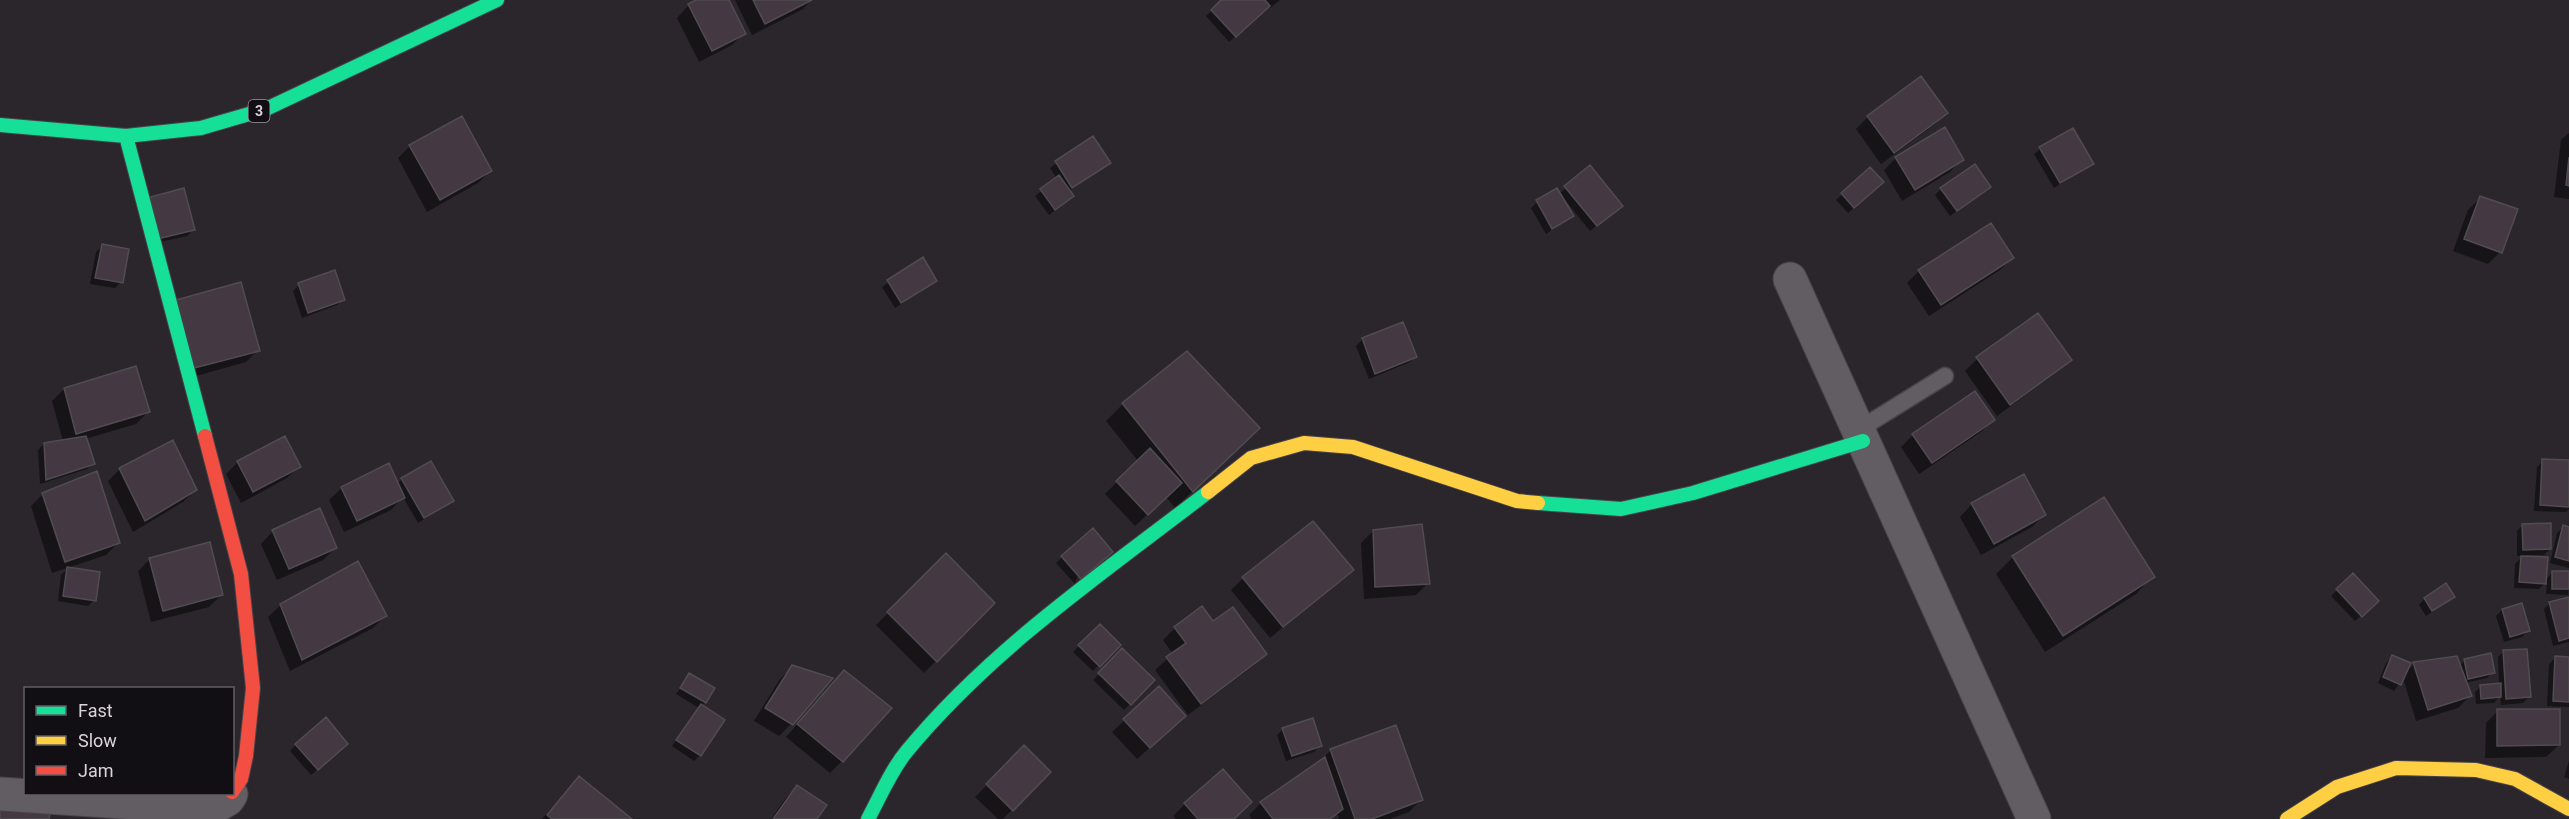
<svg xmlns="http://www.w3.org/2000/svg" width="2569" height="819" viewBox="0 0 2569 819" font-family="Roboto,sans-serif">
  <rect width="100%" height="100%" fill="#2a262c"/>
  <path fill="#0007" d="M700,0H727L744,33L732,45L699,62L677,18L689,5Z
    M735,0H812L803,9L752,35Z
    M1223,0H1280L1270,8L1268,6L1229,42L1206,16Z
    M1921,78L1946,113L1934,125L1881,164L1856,129L1868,117Z
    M2569,133V199L2554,197L2561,140Z
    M1092,138L1109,163L1069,191L1073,196L1049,215L1035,196L1057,179L1050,168Z
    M410,146L491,171L478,183L427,212L398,158Z
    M2040,149L2092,163L2054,188L2034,154Z
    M1896,158L1962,159L1950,172L1902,201L1884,170Z
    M1590,168L1615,211L1590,231L1565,200L1563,201L1572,216L1546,234L1531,208L1537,202L1559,194Z
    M1870,169L1876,188L1848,213L1836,200Z
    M1989,187L1950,216L1935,195L1941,189Z
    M2480,198L2500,252L2488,264L2453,251L2468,210Z
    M147,199L193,230L187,236L151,244Z
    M102,246L121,282L115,288L90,284L96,252Z
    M2012,258L2000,270L1929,316L1907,283L1919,271Z
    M922,259L935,281L895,308L882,287Z
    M299,285L343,299L337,305L302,318L293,291Z
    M177,301L258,350L246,362L182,380Z
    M2037,315L2070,360L2057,372L1997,416L1965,371L1977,359Z
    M1402,323L1416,356L1410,362L1369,379L1356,346L1362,340Z
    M64,389L148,412L136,424L85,439L93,463L87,469L40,484L38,450L44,444L63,441L52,401Z
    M1123,404L1258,428L1175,508L1166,497L1135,526L1105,494L1138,461L1106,421Z
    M1993,420L1981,432L1919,474L1901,447L1913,435Z
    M2543,461L2569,462V509L2566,512L2534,511L2537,467Z
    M238,462L299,466L287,478L241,503L226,474Z
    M120,469L196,490L183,502L133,532L108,481Z
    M2023,476L2045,514L2032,527L1981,555L1960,517L1972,504Z
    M402,479L452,501L418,523L403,497L391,510L344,532L329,500L342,488L397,484Z
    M43,494L118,543L106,555L52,573L31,506Z
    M2523,525L2550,549L2544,555H2526V558L2545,580L2553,572L2569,573L2568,595L2546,594L2547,581L2539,589L2514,588L2515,564L2523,556H2517V531Z
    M2563,527L2569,529V568L2550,563L2557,533Z
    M273,531L335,548L323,560L277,580L261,544Z
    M1092,531L1075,584L1056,563Z
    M1373,531L1428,583L1416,595L1364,599L1361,543Z
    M946,555L993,603L924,673L876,625Z
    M2013,557L2153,576L2136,594L2045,652L1996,574Z
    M150,559L221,595L209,607L151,622L138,571Z
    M67,569L94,600L88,606L58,601L61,575Z
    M1352,570L1270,638L1231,590L1243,578Z
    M2353,575L2377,601L2355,621L2331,596Z
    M2453,597L2426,616L2419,605L2424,599Z
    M2569,598V642L2553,646L2544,609L2550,603Z
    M281,605L385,616L373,628L290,671L268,617Z
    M2521,605L2528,631L2522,637L2504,642L2496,616L2502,610Z
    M1213,623L1266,654L1253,666L1188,715L1155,670L1173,654L1163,640L1175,628Z
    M1100,626L1119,645L1093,671L1073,652Z
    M1122,651L1153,680L1124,710L1093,680Z
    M2504,651L2529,697L2523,703L2501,705L2500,696L2494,703L2476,704L2475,692L2481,686L2499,684L2498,657Z
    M2392,657L2405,673L2414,664L2459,666L2465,660L2493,672L2487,678L2465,683L2470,696L2458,708L2416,721L2403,678L2394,691L2378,683L2386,663Z
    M2555,658H2569V707L2547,706L2549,664Z
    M792,667L791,724L779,736L754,721L780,679Z
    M690,675L705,702L701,706L700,755L694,761L672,746L699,708L676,694Z
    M832,684L842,761L830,773L786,737Z
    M1159,688L1172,728L1137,759L1112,732Z
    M2498,711L2559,745L2546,757L2485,758L2486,723Z
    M1283,729L1320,746L1314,752L1286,761L1277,735Z
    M296,745L340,750L311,775L290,751Z
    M1024,748L1049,772L1003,819H998L975,797Z
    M1331,750L1422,799L1409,812L1390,819H1339L1337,813L1331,819V817L1328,819H1252L1249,815L1261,803L1319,762Z
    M2569,761V779L2564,777Z
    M579,778L629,819H542Z
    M797,787L816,819H771L785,799Z
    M1185,804L1233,819H1176L1173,816Z"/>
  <path fill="#443943" stroke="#504c50" stroke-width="1.5" d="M696,0H729L746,34L712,51L688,4Z
    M753,0H812L765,24Z
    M1221,0H1265L1270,6L1236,37L1211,10Z
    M1921,76L1948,113L1894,153L1867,116Z
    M462,116L492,171L440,200L409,145Z
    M1945,127L1964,160L1915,190L1895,157Z
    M2073,128L2094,164L2060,183L2039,147Z
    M1093,136L1111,163L1072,188L1055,161Z
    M2569,157V186L2566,185Z
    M1975,164L1991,187L1957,211L1940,188Z
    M1590,165L1623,206L1597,226L1564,186Z
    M1870,167L1884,182L1854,208L1841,193Z
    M1059,175L1074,196L1055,210L1040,189Z
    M184,188L195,230L157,239L147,198Z
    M1557,188L1574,216L1552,229L1536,200Z
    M2480,196L2518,209L2502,253L2464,239Z
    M1991,223L2014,258L1941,305L1918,270Z
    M102,244L129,249L123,283L95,278Z
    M923,257L937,281L901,303L887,280Z
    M335,270L345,300L308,313L298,283Z
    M241,282L260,351L194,368L176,300Z
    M2038,313L2072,360L2010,405L1976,357Z
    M1403,322L1417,357L1375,374L1362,338Z
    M1187,351L1260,428L1193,492L1122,403Z
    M136,366L150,412L76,434L64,388Z
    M1975,391L1995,420L1932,463L1912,434Z
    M86,436L95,464L46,480L44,443Z
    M285,436L301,467L253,492L237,461Z
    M173,440L197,490L145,521L119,468Z
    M1150,448L1182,483L1148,515L1116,481Z
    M2542,459L2569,460V507L2540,505Z
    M431,461L454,501L424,518L401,478Z
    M389,463L405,498L357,521L341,487Z
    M97,471L120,543L65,562L42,493Z
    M2024,474L2046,515L1994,544L1971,503Z
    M2104,497L2155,577L2063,636L2012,556Z
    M320,508L337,548L289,569L272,530Z
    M1313,521L1354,570L1283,627L1242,577Z
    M2551,523V549L2523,550L2522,524Z
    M1422,524L1430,584L1375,587L1373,530Z
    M2563,525L2569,527V561L2555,557Z
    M1093,528L1113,552L1081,579L1061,556Z
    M210,542L223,595L163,611L149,558Z
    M946,553L995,603L937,662L887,612Z
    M2521,556L2548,557L2546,584L2519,582Z
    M358,561L387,616L302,660L280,604Z
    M67,567L100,572L96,601L63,596Z
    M2552,571H2569V589H2552Z
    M2353,573L2379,601L2362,617L2336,589Z
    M2446,583L2455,597L2432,611L2424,598Z
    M2569,597V638L2559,641L2549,602Z
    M2522,603L2530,631L2510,637L2502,609Z
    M1202,606L1213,621L1233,607L1267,654L1201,704L1166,657L1186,643L1174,627Z
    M1100,624L1121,645L1100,667L1078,645Z
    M1122,648L1155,680L1131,705L1098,673Z
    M2527,649L2531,697L2506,699L2503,650Z
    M2491,653L2495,673L2468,679L2464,659Z
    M2392,655L2411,663L2401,685L2383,677Z
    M2457,656L2472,696L2428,710L2413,662Z
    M2555,656L2569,657V702L2553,701Z
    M792,665L833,678L793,725L765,708Z
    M844,670L892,708L843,762L797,724Z
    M689,673L715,688L706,703L680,688Z
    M2501,683V697L2481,699L2480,685Z
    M1159,686L1186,716L1150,748L1123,719Z
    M701,704L725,720L701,756L676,740Z
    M2497,709H2560V745L2497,746Z
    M326,717L348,744L318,770L295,744Z
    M1313,718L1322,746L1292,756L1282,728Z
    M1396,725L1423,800L1372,819H1355L1330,749Z
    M1024,745L1051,772L1013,811L986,784Z
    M1325,757L1343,809L1330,819H1273L1260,802Z
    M1223,769L1252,802L1234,819H1198L1184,803Z
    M579,776L632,819H552L547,815Z
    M797,785L827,805L817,819H773Z
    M0,807L50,814L49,819H0Z"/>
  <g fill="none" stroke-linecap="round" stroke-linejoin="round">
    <defs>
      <path id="lane" d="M1858,430L1945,376"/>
      <path id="street" d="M1790,279L2034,819
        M0,794L213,808L228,799L231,794"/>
      <path id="fast" d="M0,125L126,136L201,128L266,109L497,0
        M126,136L205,436
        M1538,503L1621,509L1693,493L1863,441
        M868,819C880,797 891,770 907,751C991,649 1104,572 1208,492"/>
      <path id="slow" d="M1208,492L1251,458L1304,443L1353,447L1517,501L1538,503
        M2287,819L2337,787L2396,768L2476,770L2515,779L2569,809"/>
      <path id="jam" d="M205,436L241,574L253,688L246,756L241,779L232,792"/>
    </defs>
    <use href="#lane" stroke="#474348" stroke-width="19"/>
    <use href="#street" stroke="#474348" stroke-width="35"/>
    <use href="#fast" stroke="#474348" stroke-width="16"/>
    <use href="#slow" stroke="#474348" stroke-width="16"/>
    <use href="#jam" stroke="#474348" stroke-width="16"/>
    <use href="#lane" stroke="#615d63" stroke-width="16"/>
    <use href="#street" stroke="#615d63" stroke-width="33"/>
    <use href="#fast" stroke="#16e098" stroke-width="14"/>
    <use href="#slow" stroke="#ffcf43" stroke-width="14"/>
    <use href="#jam" stroke="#f24e42" stroke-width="14"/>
  </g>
  <g text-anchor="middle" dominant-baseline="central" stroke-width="6" stroke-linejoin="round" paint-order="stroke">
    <rect fill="#110e14" stroke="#9e99a1" stroke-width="1.5" x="248.5" y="100" width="21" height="22" rx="4.5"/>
    <g font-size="14" font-weight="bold" fill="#dad5dd">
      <text x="259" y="111">3</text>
    </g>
  </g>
  <rect x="24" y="687" width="210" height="108" fill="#110e14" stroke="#615e64" stroke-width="1.5"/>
  <rect x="36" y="706" width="30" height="9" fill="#16e098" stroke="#615e64" stroke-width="1.5"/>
  <text x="78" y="717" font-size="18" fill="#dad5dd">Fast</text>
  <rect x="36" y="736" width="30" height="9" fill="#ffcf43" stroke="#615e64" stroke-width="1.5"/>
  <text x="78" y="747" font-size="18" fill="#dad5dd">Slow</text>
  <rect x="36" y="766" width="30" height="9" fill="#f24e42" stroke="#615e64" stroke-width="1.5"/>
  <text x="78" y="777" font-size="18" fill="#dad5dd">Jam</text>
</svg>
